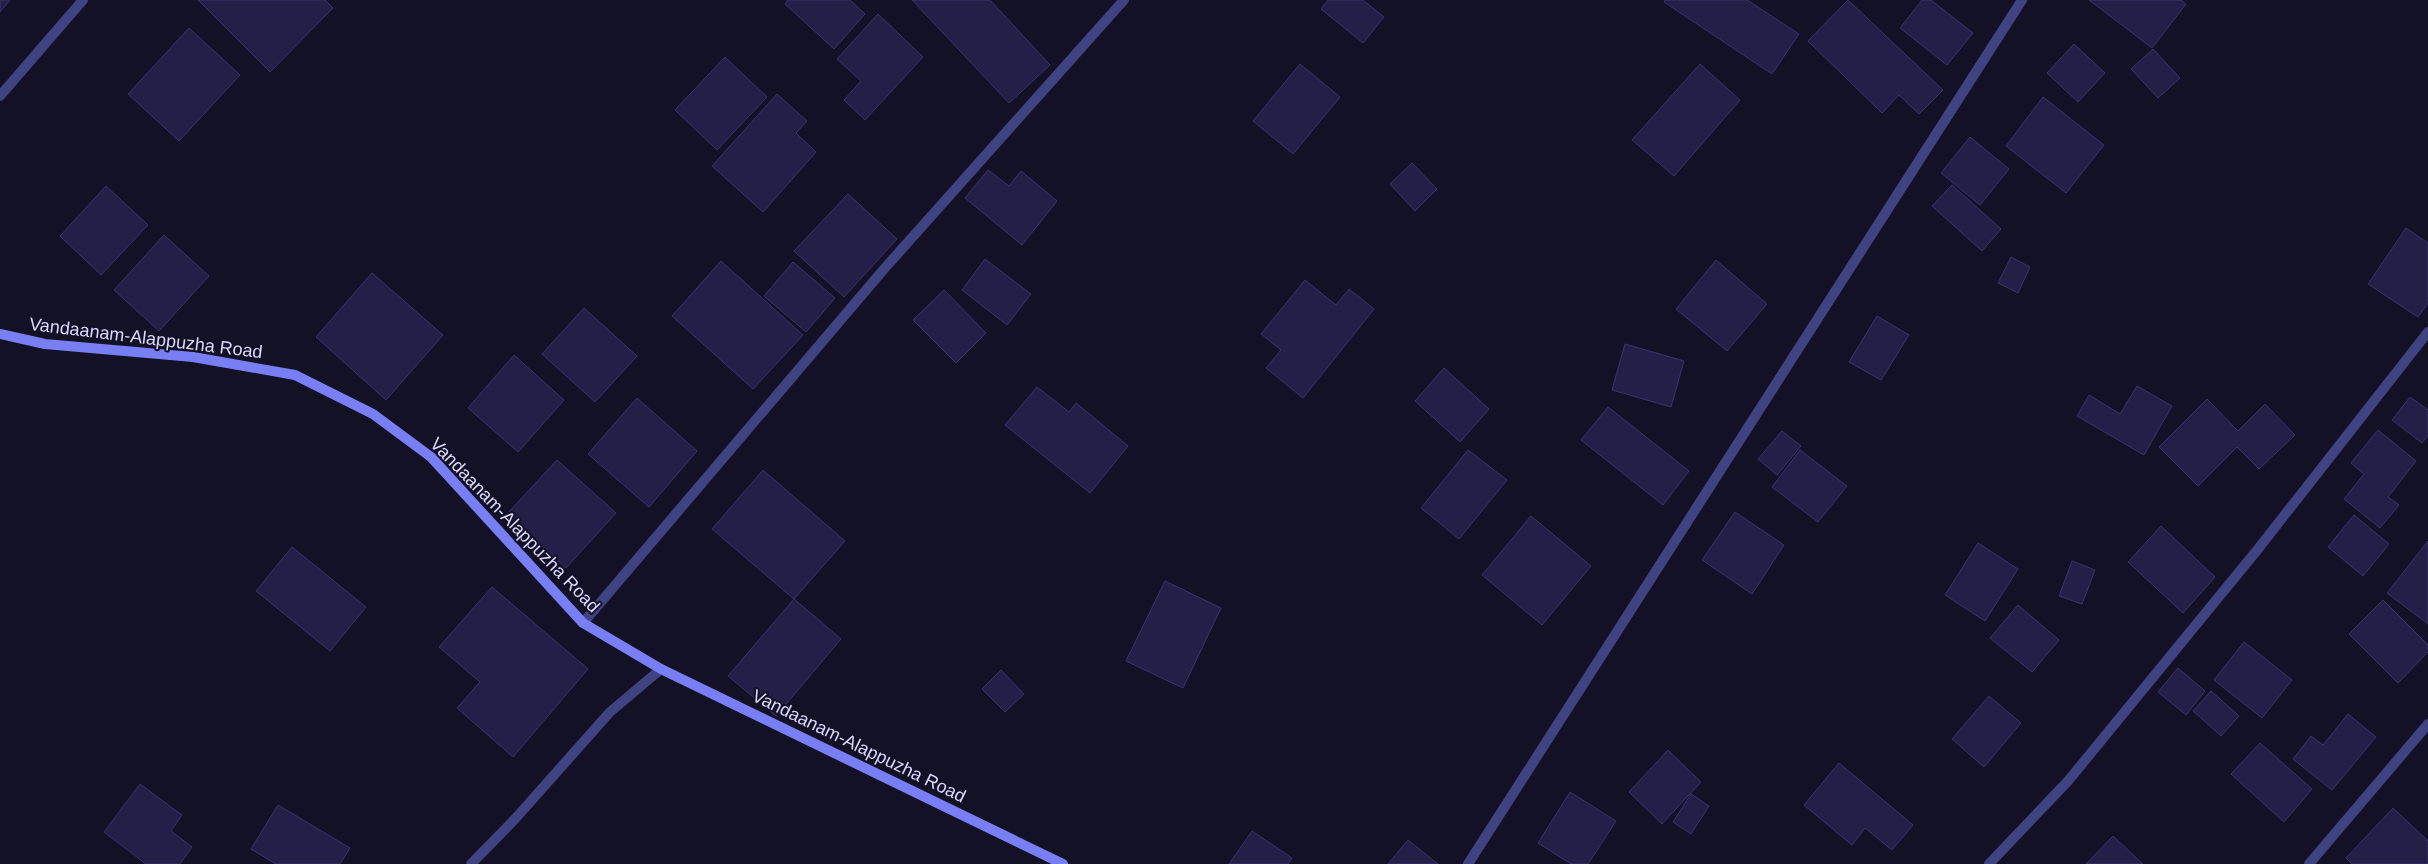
<svg xmlns="http://www.w3.org/2000/svg" width="2428" height="864" viewBox="0 0 2428 864" font-family="Arial,sans-serif">
  <rect width="100%" height="100%" fill="#131126"/>
  <path fill="#231f46" stroke="#3a3370" d="M0,0H10L0,12Z
    M198,0H325L333,8L270,72Z
    M788,0H850L865,14L834,49L785,4Z
    M912,0H990L1050,65L1009,103Z
    M1328,0H1363L1384,17L1363,43L1321,9Z
    M1665,0H1747L1799,34L1772,74L1664,2Z
    M1848,0L1943,90L1919,114L1899,95L1882,113L1808,41Z
    M1922,0H1931L1973,33L1947,65L1900,28Z
    M2089,0H2181L2186,4L2152,48Z
    M878,14L923,57L865,120L844,100L861,81L837,59Z
    M189,28L240,75L179,141L128,94Z
    M2074,44L2105,73L2078,102L2047,73Z
    M2153,49L2180,78L2158,98L2131,69Z
    M725,57L767,97L717,150L675,110Z
    M1300,64L1340,97L1293,154L1253,121Z
    M1700,64L1740,100L1674,176L1632,140Z
    M777,94L807,121L796,133L816,152L763,212L712,166Z
    M2043,97L2104,145L2066,193L2006,146Z
    M1970,137L2009,169L1980,205L1941,173Z
    M1412,163L1437,189L1415,211L1390,184Z
    M988,170L1009,186L1021,171L1057,201L1022,245L965,198Z
    M1952,185L2001,229L1982,251L1932,206Z
    M106,186L148,225L101,275L60,236Z
    M848,194L897,239L844,297L794,251Z
    M2406,228L2428,243V303L2418,317L2368,284Z
    M164,235L209,276L159,331L114,290Z
    M2011,257L2030,267L2018,293L1998,283Z
    M985,259L1031,294L1007,325L962,290Z
    M1716,260L1767,304L1727,351L1676,309Z
    M721,261L803,335L753,389L672,316Z
    M793,262L835,298L806,332L764,296Z
    M372,273L443,335L386,400L316,337Z
    M1305,280L1336,305L1349,289L1374,309L1303,398L1266,368L1281,350L1261,334Z
    M944,290L986,333L956,363L913,320Z
    M584,308L637,356L595,402L542,354Z
    M1877,316L1909,335L1881,380L1849,362Z
    M1625,344L1684,361L1671,407L1612,390Z
    M514,355L564,400L518,452L468,408Z
    M1444,368L1489,409L1460,442L1415,401Z
    M2137,386L2172,406L2144,455L2077,416L2089,395L2120,414Z
    M1037,387L1069,412L1076,403L1128,446L1090,493L1005,425Z
    M2410,397L2428,410V435L2422,443L2392,420Z
    M637,398L697,451L649,507L588,454Z
    M2207,399L2238,431L2265,404L2295,435L2259,469L2237,447L2198,486L2159,447Z
    M1608,407L1689,471L1663,505L1581,440Z
    M2378,430L2416,461L2388,497L2399,505L2380,528L2344,499L2364,474L2351,463Z
    M1782,431L1801,446L1777,475L1758,459Z
    M1468,450L1507,480L1459,539L1421,508Z
    M1800,450L1847,486L1818,522L1772,487Z
    M557,460L616,513L566,568L507,514Z
    M763,470L845,541L794,599L712,529Z
    M1735,512L1784,545L1752,594L1702,560Z
    M2354,515L2389,544L2363,576L2328,547Z
    M1531,516L1591,566L1542,625L1482,575Z
    M2161,526L2215,577L2183,613L2128,562Z
    M2428,541V624L2387,593Z
    M1978,543L2018,569L1985,621L1945,595Z
    M292,547L366,607L330,651L256,591Z
    M2072,561L2095,570L2082,604L2059,596Z
    M1165,581L1221,608L1183,688L1126,661Z
    M492,587L588,669L513,757L457,708L480,682L439,647Z
    M794,599L841,639L776,716L728,676Z
    M2383,600L2428,645V652L2398,683L2349,634Z
    M2018,605L2059,640L2032,672L1990,638Z
    M2244,642L2292,680L2262,718L2214,680Z
    M2178,668L2205,691L2186,715L2158,692Z
    M1001,670L1024,694L1005,712L982,689Z
    M2211,691L2239,716L2221,736L2193,711Z
    M1989,696L2021,723L1984,767L1952,739Z
    M2348,714L2376,737L2332,790L2293,759L2311,736L2323,745Z
    M2260,743L2312,789L2284,822L2231,774Z
    M1668,750L1701,782L1662,824L1629,792Z
    M1839,763L1913,825L1892,850L1865,828L1852,845L1804,805Z
    M140,784L182,815L171,831L192,847L180,864H146L104,832Z
    M1570,792L1616,821L1588,864H1571L1538,843Z
    M1691,794L1709,806L1691,834L1673,822Z
    M278,805L350,848L340,864H276L251,849Z
    M2393,808L2428,841V864H2352L2346,858Z
    M1252,831L1292,858L1288,864H1229Z
    M2113,836L2143,864H2086Z
    M1408,840L1438,864H1388Z"/>
  <g fill="none" stroke-linecap="round" stroke-linejoin="round">
    <path stroke="#404382" stroke-width="10" d="M0,96L83,0
      M583,623L884,269L1124,0
      M471,864L515,819L610,712L661,669
      M1468,864L2022,0
      M1989,864L2068,781L2258,549L2428,332
      M2309,864L2428,724"/>
    <path stroke="#787ff5" stroke-width="10" d="M0,334L45,344L193,357L295,375L373,414L431,457L583,623L661,669L1063,864"/>
  </g>
  <g text-anchor="middle" dominant-baseline="central" stroke-width="4" stroke-linejoin="round" paint-order="stroke">
    <g font-size="18" fill="#dad9fc" stroke="#131126">
      <text transform="translate(146 338) rotate(7)">Vandaanam-Alappuzha Road</text>
      <text transform="translate(515 525) rotate(46)">Vandaanam-Alappuzha Road</text>
      <text transform="translate(859 746) rotate(26)">Vandaanam-Alappuzha Road</text>
    </g>
  </g>
</svg>
